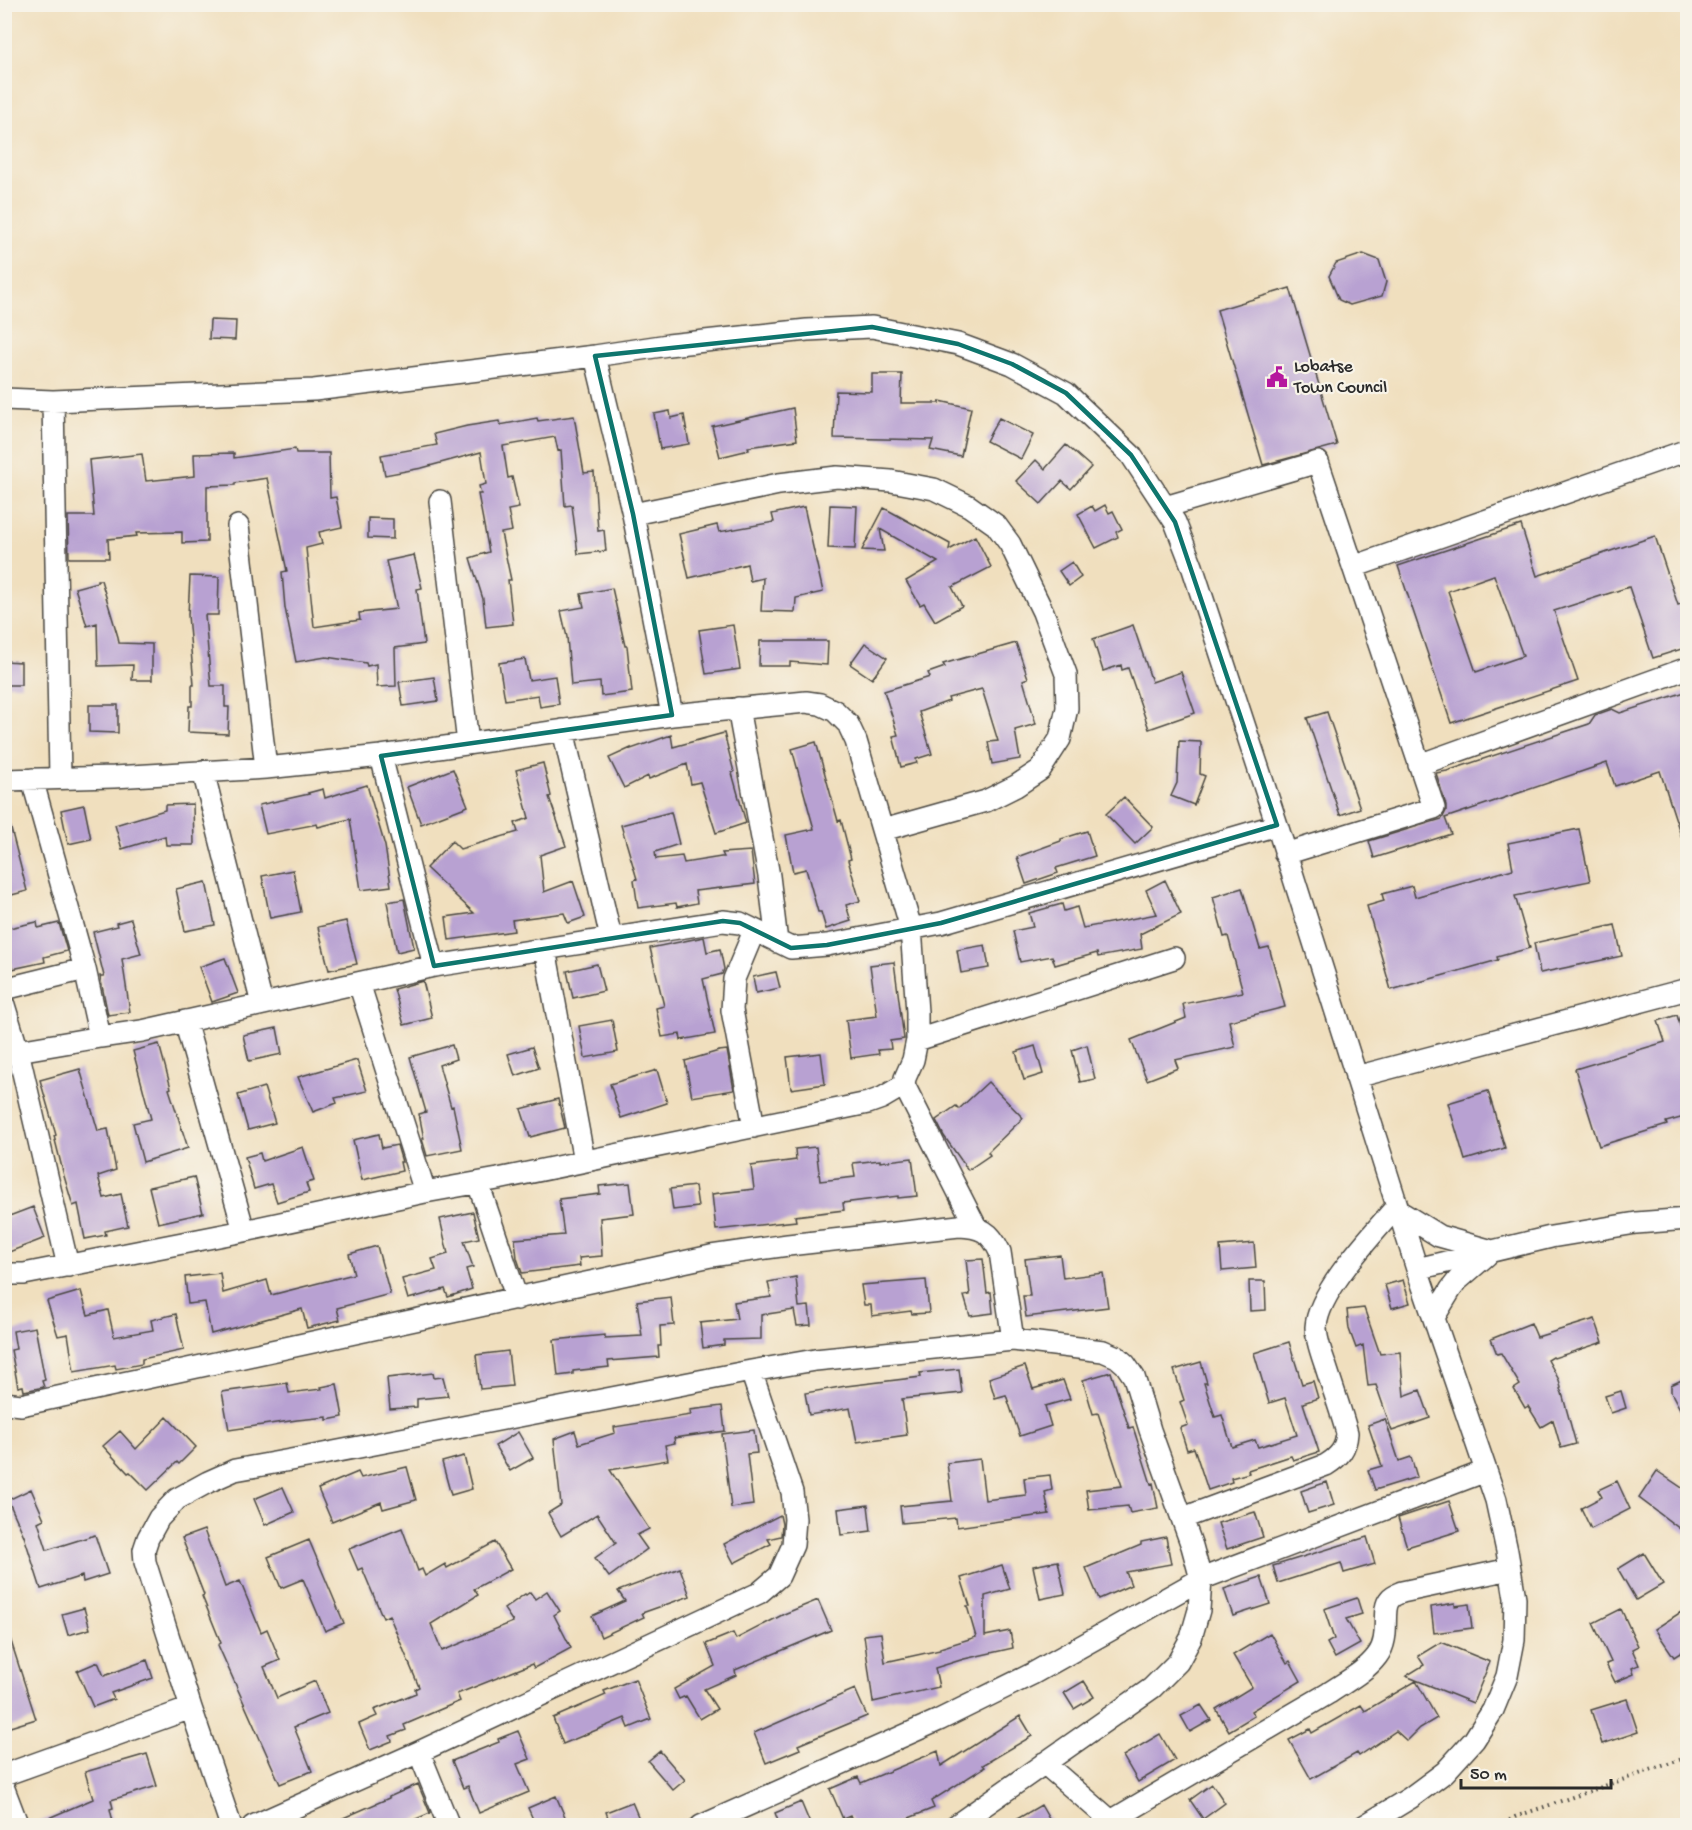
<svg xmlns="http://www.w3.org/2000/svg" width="1692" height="1830" viewBox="0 0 1692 1830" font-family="'Gochi Hand',sans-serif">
  <rect width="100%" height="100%" fill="#f7f3e8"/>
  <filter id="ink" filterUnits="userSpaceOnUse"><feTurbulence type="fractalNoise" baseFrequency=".0167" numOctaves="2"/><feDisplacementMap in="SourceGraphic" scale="12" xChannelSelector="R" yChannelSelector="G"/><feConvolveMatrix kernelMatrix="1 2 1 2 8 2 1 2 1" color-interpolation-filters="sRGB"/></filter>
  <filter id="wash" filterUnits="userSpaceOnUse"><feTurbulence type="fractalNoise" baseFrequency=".008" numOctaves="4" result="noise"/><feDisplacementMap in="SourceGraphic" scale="24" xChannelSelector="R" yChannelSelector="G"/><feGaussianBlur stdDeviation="1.35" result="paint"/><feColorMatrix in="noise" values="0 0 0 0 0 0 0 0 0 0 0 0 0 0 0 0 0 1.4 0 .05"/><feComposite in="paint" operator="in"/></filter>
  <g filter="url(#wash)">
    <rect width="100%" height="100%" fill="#f0dfbe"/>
    <g id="blocks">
      <path fill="#b8a1d2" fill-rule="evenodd" d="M1363,254L1379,260L1386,282L1382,296L1350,305L1339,300L1329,276L1336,263Z
        M1290,288L1337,445L1263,465L1217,310Z
        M210,320L236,321L235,340L209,339Z
        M872,374H902L901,403H940V401L971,408L961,456L930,450L933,440L834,438L836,391L872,392Z
        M793,408L797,440L748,447L749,450L720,457L712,426Z
        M670,411L671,418L684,415L689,444L660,449L654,414Z
        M574,416L584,473L594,472L598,531L604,530L606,551L578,554L572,505L565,506L561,450L558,451L555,437L503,446L508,478L512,477L519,508L508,510L512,531L501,533L511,580H508L513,624L486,627L483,599L470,558L489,552L478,494H481L479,486L486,484L481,452L422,468L385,475L381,455L437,445L434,434L467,426L499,421L500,425L537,418L538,421Z
        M999,418L1033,435L1021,459L986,441Z
        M1066,445L1091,467L1071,489L1062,481L1041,504L1016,481L1036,460L1045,469Z
        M295,449L296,453H329L330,498L336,497L342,527L319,532L322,544L306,548L314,627L360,620L359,613L397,609L386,561L414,555L422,588L417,589L424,644L395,648L396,686L377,687L376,664L367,666L366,663L326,657L296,662L285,608L282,572L287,571L267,478L235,483V485L207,486V542L182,543V532L136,533L137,536L108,539L109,558H69L68,516H94L89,460L142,454L146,481L195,476L194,454L234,453V458Z
        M830,505L857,506L855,549L828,548Z
        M1105,505L1109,513L1113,511L1122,529L1116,532L1118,537L1096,548L1078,514L1092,506L1095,511Z
        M804,507L823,592L796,598L795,612L761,611L763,578L750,581L747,564L689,578L679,534L717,525L719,532L774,522L772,514Z
        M884,508L950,544L949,550L975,536L991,567L952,587L962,606L935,621L924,603L920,605L906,581L938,562L880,529L884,551L862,550Z
        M368,518L393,519V539L368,538Z
        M1521,525L1537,576L1655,536L1678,605L1688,601V647L1653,658L1629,587L1554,611L1578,681L1451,723L1398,566ZM1494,575L1523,656L1476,672L1448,591Z
        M1072,562L1081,577L1069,586L1059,571Z
        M190,576L219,577L218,615H205L211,686H225V707H229L228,734L188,732L189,706H192V685H194L188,615Z
        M97,580H101L118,637L119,643L152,644V680H132L133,665L98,666L97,623L87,626L75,588L97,582Z
        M612,588L625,646H627L632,692L601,696L600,682L571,685L567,637L561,611L584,607L581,594Z
        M733,625L740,669L706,674L699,630Z
        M1133,625L1152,682L1181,672L1195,713L1149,729L1128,668L1122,670L1121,665L1103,671L1093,639Z
        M760,641H828L827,665L790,662V666H759Z
        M865,643L887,658L872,679L850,664Z
        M1016,643L1028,678L1023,680L1036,724L1015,730L1020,759L992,764L988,742L998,741L982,689L948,698L949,701L919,712L932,754L916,759L917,763L901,767L893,736L898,735L884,691L930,677L928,673L945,667L943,664Z
        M525,659L529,680L555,676L559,704L540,707L538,695L505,700L499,663Z
        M4,661L21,662V685H4Z
        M434,677L438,701L403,706L399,682Z
        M1688,691V845H1684L1660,771L1615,786L1607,763L1445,818L1451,834L1374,858L1369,841L1442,819L1446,811V805L1436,773L1447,771L1589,724L1595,715L1612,709L1620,713Z
        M89,705H118V733L89,732Z
        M1327,712L1360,808L1340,815L1307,718Z
        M724,733L734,772L732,773L746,823L716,833L700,782L691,784L687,764L649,779L648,776L624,788L609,758L631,748V749L671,735L673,747Z
        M1179,741L1201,742L1200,774L1205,776L1194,805L1171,796L1177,783Z
        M816,742L838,821L841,820L851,859L848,860L860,901L846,905L851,921L826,929L821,912H818L806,869L793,872L786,835L814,829L792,749Z
        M543,763L551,796L549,797L566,846L540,855L544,892L573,881L585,917L568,923L564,913L512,920L514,931L449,940L446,917L474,913L426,868L452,841L460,849L518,832L515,823L529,818L516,770Z
        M453,769L468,806L421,824L407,787Z
        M367,785L385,846L391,886L361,890L350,819L318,827L317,824L266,834L259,805L309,794L308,793L323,789L325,798Z
        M1124,797L1153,827L1135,844L1106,814Z
        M193,804L194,845H166L165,836L122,849L115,825L165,810V805Z
        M84,805L91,839L68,844L61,810Z
        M671,812L679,844L655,852L656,859L682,856L684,863L721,857H724L722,853L751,851L755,884L695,891L697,903L677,907L676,903L638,908L634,880L637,879L621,825Z
        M10,825L27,891L4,897V826Z
        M1579,829L1590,881L1515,896L1530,948L1497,957L1498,960L1391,990L1367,906L1384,901L1382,894L1412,886L1415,897L1513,869L1508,843Z
        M1087,831L1095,856L1056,868L1058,873L1026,884L1017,857L1061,841V839Z
        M293,870L301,912L270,918L262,876Z
        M1165,880L1181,914L1140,934L1142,949L1098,957L1097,953L1055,965L1052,956L1020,962L1013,931L1033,927L1029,913L1062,904L1064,911L1077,907L1083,928L1157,914L1146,890Z
        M206,882L215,925L185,931L176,889Z
        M1242,888L1260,949L1269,947L1285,1007L1229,1021L1235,1047L1175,1060L1178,1068L1147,1080L1131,1040L1186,1018L1183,1004L1243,992L1228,936L1224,937L1213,897Z
        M404,899L414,948L397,952L387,902Z
        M131,919L141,954L122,959L130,1012L108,1015L100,976H104L93,932L117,926L116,923Z
        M346,921L357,964L329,970L318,927Z
        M37,922L38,928L59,923L67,951L44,957L45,962L12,969L4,929Z
        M1615,925L1622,956L1540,973L1534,943Z
        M704,937L707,952L720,949L724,969L722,974L703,979L715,1034L681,1040L680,1034L662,1037L656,1008L664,1006L650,948Z
        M985,945L989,968L961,973L957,950Z
        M225,958L238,993L212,1002L199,967Z
        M894,962L904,1039L890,1041L891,1049L878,1050L879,1054L851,1058L846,1020L877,1016L870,965Z
        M597,964L604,991L573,998L567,971Z
        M776,972L780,988L756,993L753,977Z
        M423,981L432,1018L404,1025L394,989Z
        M1677,1015L1684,1039L1688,1038V1116L1666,1122L1667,1125L1599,1146L1575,1069L1665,1042L1658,1021Z
        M612,1020L618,1052L585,1058L579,1026Z
        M277,1028L282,1054L249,1061L243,1035Z
        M159,1044L171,1088L169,1089L188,1148L143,1162L133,1123L151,1119L133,1051Z
        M452,1045L456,1059L439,1065L451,1107L453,1106L462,1149L427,1156L422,1139H424L419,1114L426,1112L410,1057Z
        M1087,1045L1095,1079L1080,1082L1072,1050Z
        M1035,1046L1043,1074L1024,1080L1016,1052Z
        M532,1047L539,1068L515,1076L508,1054Z
        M727,1050L734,1090L692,1097L685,1061L719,1051Z
        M821,1053L825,1084L791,1089L787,1057Z
        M357,1060L367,1091L335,1098L337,1103L313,1112L298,1077Z
        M80,1069L98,1131L108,1129L116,1170L98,1176L104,1198L121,1194L128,1226L105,1231L106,1235L85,1239L78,1204L73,1206L64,1176L54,1136L56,1135L40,1080Z
        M657,1070L667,1103L621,1118L610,1084Z
        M988,1082L1023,1118L988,1152L990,1155L968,1170L944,1136L936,1120L956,1106L959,1109Z
        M264,1087L275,1123L248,1130L238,1095Z
        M1488,1091L1505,1148L1465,1160L1448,1103Z
        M558,1099L565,1128L530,1137L521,1109Z
        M379,1134L382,1148L397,1145L402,1162H400L402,1171L362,1180L353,1140Z
        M303,1147L314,1181L306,1183L309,1192L277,1202L271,1184L254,1189L245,1157L260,1153L262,1161Z
        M816,1147L820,1181L855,1177L853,1163L880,1160V1162L912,1158L917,1196L898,1198V1196L843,1203L844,1210L795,1216L796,1221L716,1230L712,1194L754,1189L751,1166L796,1160L795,1149Z
        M194,1177L203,1213L158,1223L149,1187Z
        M630,1183L634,1214L600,1218L602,1256L579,1258L580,1266L522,1273L517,1258L515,1239L564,1235L559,1199L600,1194L599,1186Z
        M695,1186L698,1207L673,1210L670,1189Z
        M33,1207L45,1238L4,1254V1218Z
        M473,1212L479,1238L464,1241L473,1267L466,1269L472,1289L448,1297L445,1289L408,1299L402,1279L436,1270L432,1259L448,1254L440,1219Z
        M1254,1243L1256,1268L1222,1271L1220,1246Z
        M377,1246L390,1294L337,1308L340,1320L307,1328L302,1309L211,1334L205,1302L188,1304L185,1277L220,1273L223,1293L267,1280L271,1295L354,1274L349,1254Z
        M1060,1255L1063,1278L1103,1273L1108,1307L1026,1317L1023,1296H1030L1025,1259Z
        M983,1259L987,1293L991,1292L993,1313L970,1316L964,1296L970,1295L966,1260Z
        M796,1277L799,1307L809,1306L811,1325L797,1326L794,1310L761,1315V1339L724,1340V1345L703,1348L700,1323L737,1319L734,1302L771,1297L768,1282Z
        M926,1280L929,1313L912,1314L911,1311L872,1316L871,1305H864L861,1285Z
        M1403,1280L1410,1303L1392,1308L1385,1285Z
        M1249,1281H1265L1266,1310L1250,1311Z
        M81,1291L88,1315L108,1310L114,1337L153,1330L151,1320L176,1314L184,1350L142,1359V1364L116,1369L115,1365L74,1372L68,1334L58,1336L47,1301Z
        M671,1297L674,1325L660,1326L661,1346H658L659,1357L608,1361L609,1367L573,1371V1374L558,1376L554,1340L605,1335V1338L642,1336L637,1301Z
        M1364,1308L1380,1354L1400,1352L1404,1396L1420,1390L1430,1418L1392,1431L1376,1385L1368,1386L1363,1345L1356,1348L1349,1329L1347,1310Z
        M1595,1319L1603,1342L1554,1358L1553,1357L1548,1360L1559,1380L1561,1388L1560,1389L1562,1393L1576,1444L1561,1448L1553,1420L1541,1427L1528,1406L1525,1408L1514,1389L1520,1385L1501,1353L1497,1354L1491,1339L1531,1323L1537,1337Z
        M35,1327L45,1380L42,1381L44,1387L24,1391L23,1386L18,1387L11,1350L16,1349L13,1331Z
        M1289,1342L1302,1384L1313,1381L1318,1398L1303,1403L1319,1452L1293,1460L1291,1456L1248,1470L1249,1473L1231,1478L1232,1482L1208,1490L1194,1448L1187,1450L1180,1428L1188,1425L1180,1402L1184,1400L1174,1370L1201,1362L1207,1383H1204L1215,1417L1222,1415L1232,1447L1255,1440L1258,1447L1297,1435L1285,1398L1269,1403L1254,1353Z
        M508,1351L512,1386L480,1389L476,1355Z
        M1025,1366L1033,1389L1063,1380L1070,1399L1045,1406L1051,1426L1020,1436L1006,1395L995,1398L989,1378Z
        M959,1369L962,1393L902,1399L907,1435L857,1442L850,1408L809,1415L805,1393L846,1386L921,1377L920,1373Z
        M1111,1372L1129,1428L1133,1427L1151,1484L1153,1483L1158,1508L1130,1513L1128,1506L1089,1510L1086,1490L1122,1486L1098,1413L1093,1414L1083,1380Z
        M433,1373L434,1378L443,1377L448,1396L417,1399V1407L390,1409L387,1378Z
        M1688,1377V1424L1671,1392V1385Z
        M287,1383L289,1393L322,1389L321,1387L337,1384L343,1417L327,1420V1417L297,1420L229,1430L222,1392Z
        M1621,1391L1626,1408L1611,1413L1605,1396Z
        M722,1406L725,1431L674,1438L675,1443L665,1445L668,1460L610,1470L649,1529L637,1535L647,1549L609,1577L595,1558L616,1543L597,1514L561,1536L548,1513L561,1505L554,1439L575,1431L579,1444L615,1433L614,1427L691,1415L690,1410Z
        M167,1417L196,1447L179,1464L177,1462L148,1490L130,1472L128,1473L103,1446L120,1431L136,1449Z
        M1385,1419L1399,1461L1411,1457L1417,1477L1375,1490L1368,1470L1382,1466L1368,1425Z
        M754,1430L757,1453L747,1454L753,1505L731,1508L722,1434Z
        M518,1432L533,1458L510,1471L495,1446Z
        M464,1456L472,1489L451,1495L442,1462Z
        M980,1459L985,1500L1026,1495L1024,1478L1050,1475L1052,1490L1045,1492L1049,1514L957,1527L956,1518L902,1523L900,1506L952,1501L947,1463Z
        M407,1467L416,1500L383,1509L381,1502L332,1522L318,1489L358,1472L361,1478Z
        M1657,1471L1688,1492V1535L1639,1498Z
        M1617,1481L1630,1509L1591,1529L1581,1508L1602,1497L1598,1490Z
        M1327,1482L1334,1505L1308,1513L1301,1491Z
        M283,1487L294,1512L265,1525L254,1499Z
        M31,1489L44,1519L38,1522L47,1550L95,1535L108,1574L83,1582L82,1576L41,1589L24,1536L8,1500Z
        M1449,1501L1459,1531L1407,1547L1398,1518Z
        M868,1505L871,1531L841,1535L838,1509Z
        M1255,1512L1263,1537L1227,1549L1218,1523Z
        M780,1515L782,1524L781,1536L768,1539L771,1544L734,1563L724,1544Z
        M402,1528L418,1571L422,1569L425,1576L445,1564L447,1568L495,1542L511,1569L474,1589L478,1595L431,1624L442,1651L513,1622L504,1609L525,1594L526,1595L530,1592L535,1599L547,1591L560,1611L554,1615L571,1648L534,1668L532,1664L457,1694L460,1701L404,1725L406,1730L390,1736L392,1741L370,1750L359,1724L377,1716L374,1710L416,1693L415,1689L419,1687L389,1615L383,1618L362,1568L358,1570L349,1549Z
        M204,1530L225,1587L240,1581L261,1632L267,1629L280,1660L264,1667L277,1698L315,1681L328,1713L294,1727L312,1771L280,1784L218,1645L221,1643L202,1596L204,1595L182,1538Z
        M1166,1537L1171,1564L1126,1572L1131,1585L1099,1599L1086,1568L1141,1545V1542Z
        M1367,1537L1375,1564L1344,1573L1341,1563L1278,1583L1273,1566Z
        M309,1540L344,1623L325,1631L303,1579L281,1588L268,1557Z
        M1644,1553L1663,1584L1636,1600L1618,1569Z
        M1058,1561L1065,1594L1040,1599L1033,1566Z
        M1002,1565L1010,1589L985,1596V1636L1010,1631L1013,1648L964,1659L935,1668L939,1687L873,1702L864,1635L881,1633L885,1662L940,1650V1648L976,1637L967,1606H970L961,1578Z
        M680,1568L690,1596L642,1613L644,1617L601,1637L592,1616L625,1601L618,1591Z
        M1261,1577L1270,1604L1233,1616L1224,1589Z
        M1357,1598L1362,1614L1346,1619L1360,1644L1335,1658L1327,1643L1334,1639L1324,1609Z
        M818,1600L831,1630L735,1670L736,1675L704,1689L717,1709L700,1719L686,1696L679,1699L674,1689L715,1666L706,1644L733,1633L736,1639L784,1614Z
        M1455,1603V1606L1469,1604L1472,1628L1434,1633L1431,1607Z
        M84,1608L90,1629L68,1635L62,1614Z
        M1621,1609L1638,1646L1632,1649L1639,1665L1632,1668L1634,1674L1615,1682L1606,1664L1611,1662L1593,1623Z
        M1681,1612L1688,1620V1648L1674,1657L1655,1629Z
        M4,1632H8L36,1719L7,1728L4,1719Z
        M1270,1633L1287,1663L1290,1661L1301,1681L1251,1711L1254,1716L1229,1731L1216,1709L1252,1687L1233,1655Z
        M1441,1642L1490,1662L1473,1703L1406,1676L1424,1665L1418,1656Z
        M147,1660L153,1678L111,1693L114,1699L93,1707L77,1671L98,1662L104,1676Z
        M635,1679L651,1719L629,1728L625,1718L563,1744L553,1718L606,1695L604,1691Z
        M1084,1681L1094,1697L1074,1709L1064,1693Z
        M1416,1681L1437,1718L1420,1728L1407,1741L1396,1731L1359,1756L1357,1753L1311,1779L1289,1740L1310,1729L1312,1733L1361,1705L1365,1711Z
        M855,1689L867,1716L798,1745L800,1749L766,1763L754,1733Z
        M1627,1699L1638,1732L1602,1744L1591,1710Z
        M1201,1705L1211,1720L1190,1732L1181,1716Z
        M1020,1716L1032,1736L983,1765L985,1767L931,1801L934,1808L889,1826H854L850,1816L843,1819L830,1789L858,1777L861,1783L938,1751L941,1766Z
        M518,1731L530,1759L517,1764L529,1792L479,1813L468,1786L463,1788L452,1761L499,1742L498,1739Z
        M1160,1734L1175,1760L1138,1782L1123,1756Z
        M660,1751L685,1780L673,1790L648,1761Z
        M147,1754L157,1786L111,1800L113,1808L110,1809L114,1826H30L93,1799L85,1772Z
        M418,1784L430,1813L400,1826H325L389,1798V1797Z
        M1212,1784L1225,1803L1203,1819L1190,1800Z
        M556,1796L569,1826H536L528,1808Z
        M632,1802L642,1826H611L606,1812Z
        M801,1802L811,1826H780L775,1813Z
        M1041,1805L1053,1826H1005Z"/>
    </g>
  </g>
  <g filter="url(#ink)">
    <use href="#blocks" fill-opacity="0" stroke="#494641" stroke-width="1.5"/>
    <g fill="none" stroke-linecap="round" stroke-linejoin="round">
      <defs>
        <path id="minor" d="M595,356L633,514L672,715
          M4,399L53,401L314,390L595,356L668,345L807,330L872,327L958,344L1012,364L1066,393L1131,455L1175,522L1192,566L1277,825L1417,1269L1496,1500L1507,1551L1515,1598L1514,1640L1507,1676L1493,1710L1474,1740L1445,1772L1410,1798L1364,1826
          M53,401L60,778
          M440,501L468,744
          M1165,507L1318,462L1434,808L1285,854
          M633,514L779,484L837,477L891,481L934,489L969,506L996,525L1010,544L1043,612L1066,674L1067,708L1060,739L1040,770L1016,786L986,801L883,830
          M238,526L266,768
          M1353,567L1688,450
          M738,708L769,876L777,942
          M563,730L611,938
          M381,756L434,966
          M1419,765L1688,668
          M203,771L262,1004
          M32,779L85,969L100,1037L142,1031L434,966L723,921L740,923L791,948L827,945L941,923L1277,825
          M4,780L114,777L266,768L381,756L672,715L806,702L820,704L835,711L848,724L856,741L911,928L917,1012V1040L913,1060L905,1078L904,1085L882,1098L868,1103L498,1179L425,1192L244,1231L24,1274H4
          M545,949L584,1161
          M359,983L425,1192
          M4,989L85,969
          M4,1005L18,1051L68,1266
          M185,1021L244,1231
          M917,1040L1174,958
          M18,1051L100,1037
          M1356,1077L1688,989
          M904,1085L976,1227
          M754,1127L732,1010L734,979L754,931
          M478,1183L517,1299
          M1400,1212L1439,1236L1489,1250
          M1417,1269L1551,1237L1636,1223L1688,1219
          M1434,1317L1451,1289L1458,1280L1487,1255
          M4,1403L21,1405L711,1256L788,1245L959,1226C981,1227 990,1231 1000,1252L1013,1340
          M1183,1518L1326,1465C1339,1457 1346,1449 1347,1433C1341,1411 1333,1389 1326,1367C1322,1355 1316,1340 1316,1327C1318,1291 1374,1233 1397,1206
          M419,1752L449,1826
          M1044,1763L1111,1821L1115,1826
          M4,1775L191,1708
          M4,1789L18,1826
          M1111,1821L1329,1693C1345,1682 1365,1672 1377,1656C1392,1637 1380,1610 1390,1599C1393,1595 1397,1594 1402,1592L1510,1569
          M231,1826L191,1708L145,1562L144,1550L148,1538L159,1518L177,1499L208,1482L235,1470L318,1455L751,1371L815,1360L1013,1340L1103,1351L1117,1357L1125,1364L1134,1377L1150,1430L1192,1546L1201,1579L1199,1610L1191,1638L1178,1662L1152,1688L955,1826
          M253,1826L419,1752L759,1593L779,1576L793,1545L795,1519L792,1492L751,1371
          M701,1826L939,1720L1032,1674L1201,1579L1486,1471"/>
      </defs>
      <use href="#minor" stroke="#494641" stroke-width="24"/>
      <path stroke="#494641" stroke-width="4" stroke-dasharray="1.5 4.5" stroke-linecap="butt" d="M1499,1826L1515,1817L1688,1757"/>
      <use href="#minor" stroke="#fff" stroke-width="21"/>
    </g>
  </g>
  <path fill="none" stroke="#0f766e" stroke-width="4.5" stroke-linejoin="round" d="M872,327L958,344L1012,364L1066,393L1131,455L1175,522L1277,825L941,923L827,945L791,948L740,923L723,921L434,966L381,756L672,715L633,514L595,356Z"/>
  <defs>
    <symbol id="civic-bare" viewBox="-9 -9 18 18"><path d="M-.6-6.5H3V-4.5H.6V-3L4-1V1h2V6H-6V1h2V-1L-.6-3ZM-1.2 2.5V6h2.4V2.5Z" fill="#b5179e" stroke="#f7f3e8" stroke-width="2.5" paint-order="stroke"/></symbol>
  </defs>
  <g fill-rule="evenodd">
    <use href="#civic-bare" x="1262" y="362" width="30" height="30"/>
  </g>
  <g text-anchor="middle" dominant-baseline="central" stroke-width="4.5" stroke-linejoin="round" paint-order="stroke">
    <g font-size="18" fill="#2b2b2b" stroke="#f7f3e8" text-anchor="start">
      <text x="1294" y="367">Lobatse<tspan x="1294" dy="21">Town Council</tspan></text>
    </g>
  </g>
  <rect width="1692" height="1830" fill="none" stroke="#f7f3e8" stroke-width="24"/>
  <path d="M1461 1779v9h150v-9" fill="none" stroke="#2b2b2b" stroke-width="3"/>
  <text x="1470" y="1779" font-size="18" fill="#2b2b2b" stroke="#f7f3e8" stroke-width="4.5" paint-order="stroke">50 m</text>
</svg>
